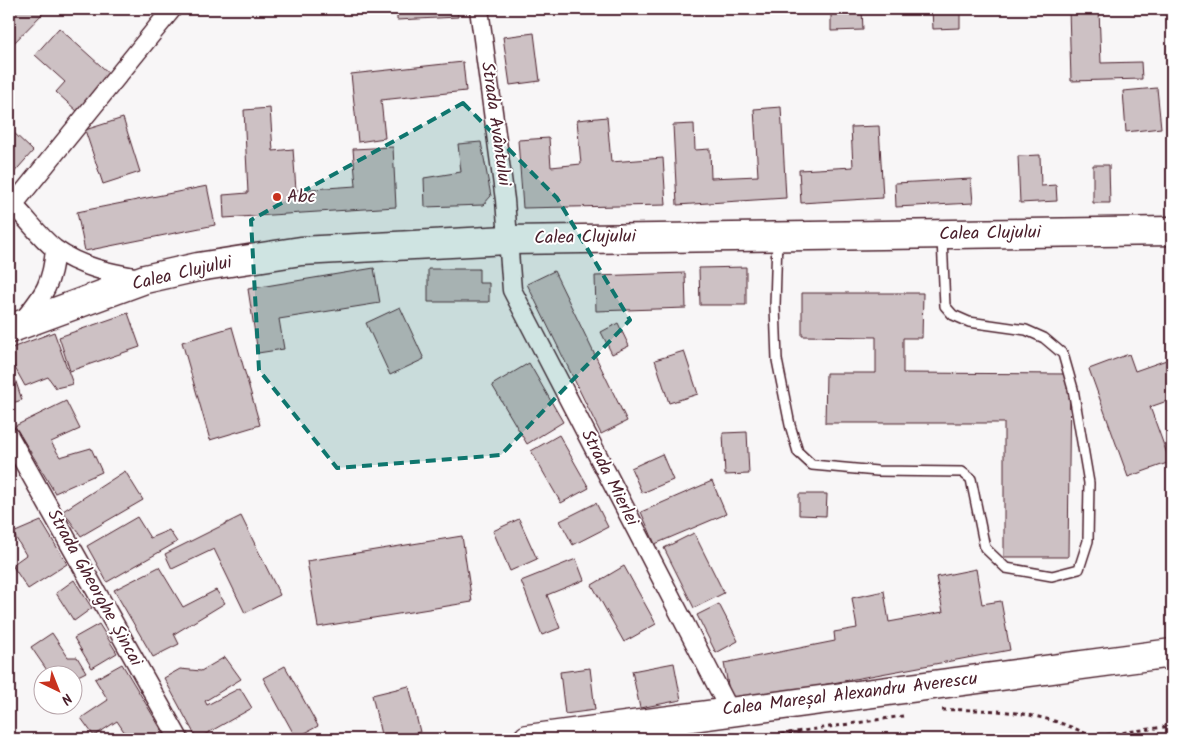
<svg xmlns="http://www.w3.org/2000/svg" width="1181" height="748" viewBox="0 0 1181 748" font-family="Kalam,sans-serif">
  <defs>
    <pattern id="water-rules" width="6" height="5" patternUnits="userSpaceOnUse" patternTransform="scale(1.25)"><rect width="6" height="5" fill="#bdadb0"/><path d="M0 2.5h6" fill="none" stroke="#9c8c8f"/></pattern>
  </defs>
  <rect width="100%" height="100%" fill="#f8f6f7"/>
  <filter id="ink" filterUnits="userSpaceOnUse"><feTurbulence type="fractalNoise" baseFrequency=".02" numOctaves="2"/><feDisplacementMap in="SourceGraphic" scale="10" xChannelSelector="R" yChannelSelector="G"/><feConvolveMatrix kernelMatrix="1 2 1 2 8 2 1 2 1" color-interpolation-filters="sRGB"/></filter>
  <g filter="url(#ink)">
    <path fill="url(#water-rules)" stroke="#8f747b" d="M1172,734V739H1131Z"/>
    <path fill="#cdc1c4" stroke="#4a1f2b" d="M12,9H47L9,48V12Z
      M333,9H366L367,10L334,14Z
      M397,9H457L458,17L397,20Z
      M831,9H862L863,30L831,31Z
      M932,9H960V28L933,29Z
      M1069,9H1099L1101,63L1141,62L1142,79L1071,81Z
      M59,28L111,75L78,112L56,92L65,82L35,55Z
      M534,33L540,81L510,85L503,37Z
      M463,62L466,91L381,100L385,138L358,142L351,74Z
      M1157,88L1161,128L1126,132L1123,91Z
      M781,107L786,198L677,205L673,125L694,124L695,150L710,149L711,178L758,176L754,109Z
      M270,108L273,151L293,149L296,190L356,186L353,149L393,147L396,207L224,218L223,195L248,193L244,110Z
      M607,117L611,162L663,158L666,205L523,208L518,140L549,138L551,167L581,164L577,120Z
      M123,118L140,172L103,184L85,130Z
      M879,126L883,198L801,203L799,170L853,167L851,127Z
      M10,129L33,151L11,176L9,174Z
      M481,142L491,196L483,205L425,207L424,178L461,172L458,144Z
      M1040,155L1041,186L1056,185L1057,201L1020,203L1018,156Z
      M1093,165H1109L1110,203H1093Z
      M971,179L973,203L896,207L895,183Z
      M207,186L215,225L85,251L77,212Z
      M746,267V305H700L699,268Z
      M374,268L380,303L279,319L284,349L258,353L248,289Z
      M428,269H479V283H489V302H428Z
      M554,271L627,421L601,434L527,284Z
      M685,273L686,308L596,311L595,276Z
      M802,293H923L922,338H903V373L1070,374L1068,557H1004V423H825L826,373H876V337L802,336Z
      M400,307L424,359L390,375L366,323Z
      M128,313L140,347L70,371L59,337Z
      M618,323L629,346L612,354L601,332Z
      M232,327L260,425L210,440L182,342Z
      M54,332L73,384L56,388L48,377L25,386L9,357V349Z
      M684,351L698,394L669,403L655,360Z
      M1129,354L1135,371L1172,358V405L1170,400L1150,407L1170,462L1128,477L1089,369Z
      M9,361L22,400L9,404Z
      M529,363L563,422L527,444L492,385Z
      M66,401L80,429L51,442L60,457L91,448L102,472L55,493L15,426Z
      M747,432L749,474L725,475L723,433Z
      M559,435L589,488L561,503L531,451Z
      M662,454L673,480L642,493L631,468Z
      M125,471L143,500L81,536L63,511Z
      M712,481L726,514L655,544L641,512Z
      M799,494H827L826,516L799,515Z
      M596,503L608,527L573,545L560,521Z
      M241,516L280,595L245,613L214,549L172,569L165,554Z
      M137,517L150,538L169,530L177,542L107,582L87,546Z
      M519,519L537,559L510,571L493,531Z
      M41,521L67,564L28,589L12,565L26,555L13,533Z
      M694,533L724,593L694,608L664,548Z
      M462,536L472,602L318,627L307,561Z
      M576,559L584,580L547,595L560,628L542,635L521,581Z
      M624,566L656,624L624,642L592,585Z
      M159,567L183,607L216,590L225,603L174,634L179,644L153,657L114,590Z
      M976,569L982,604L1001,601L1010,650L731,702L724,663L835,641L834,632L857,628L852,598L884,591L889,622L943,612L936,577Z
      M74,580L92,608L74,621L56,593Z
      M719,604L738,641L716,653L697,615Z
      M99,624L117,653L92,668L74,638Z
      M52,633L68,657H77L86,672L72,679V676H51L31,647Z
      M225,657L241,679L205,701L207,705L240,688L252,708L197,739L164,678L180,669L201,671Z
      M674,663L681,700L640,708L632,671Z
      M122,664L167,739H129L117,721L94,736L81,718L108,700L95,679Z
      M285,666L318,726L296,738L263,678Z
      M590,668L595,710L565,714L560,672Z
      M409,686L420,732L382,739L372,695Z"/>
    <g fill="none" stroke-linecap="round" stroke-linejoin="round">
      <defs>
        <path id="lane" d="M777,238L775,306L777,360L790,425L798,452L812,465L877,471L962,472L971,479L985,548L1006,568L1052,576L1079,569L1088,541L1089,483L1073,389L1063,354L1044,338L1026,330L969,322L953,315L945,306L942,238"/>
        <path id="street" d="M479,9L505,200L512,290L730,711
          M9,201C25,215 38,236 55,249C80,267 110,273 140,278
          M9,210L172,9
          M21,323C43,295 52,286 55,249
          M9,436L179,739"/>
        <path id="primary" d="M9,329L145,279L198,267L301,251L507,240L1172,231
          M528,739L1172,653"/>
      </defs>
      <use href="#lane" stroke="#4a1f2b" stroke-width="12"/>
      <use href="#street" stroke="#4a1f2b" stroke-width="21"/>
      <use href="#primary" stroke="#4a1f2b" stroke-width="31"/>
      <path stroke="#4a1f2b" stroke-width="3" stroke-dasharray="4 4" stroke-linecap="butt" d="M942,710C995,709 1046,711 1094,738
        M749,739L903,716
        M1075,739L1172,726"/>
      <use href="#lane" stroke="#fff" stroke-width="9"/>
      <use href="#street" stroke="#fff" stroke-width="18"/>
      <use href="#primary" stroke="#fff" stroke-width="28"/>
    </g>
  </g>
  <path fill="#0f766e" fill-opacity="0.2" stroke="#0f766e" stroke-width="4" stroke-dasharray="10 6" stroke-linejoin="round" d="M463,103L557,198L630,320L501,455L337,468L259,370L251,220Z"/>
  <circle fill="#c8321e" stroke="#fff" stroke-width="2" cx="277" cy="197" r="5"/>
  <g text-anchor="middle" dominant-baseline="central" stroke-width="4" stroke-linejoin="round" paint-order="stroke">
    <g font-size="18" fill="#4a1f2b" stroke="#fff">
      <text transform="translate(495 124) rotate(82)">Strada Avântului</text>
      <text transform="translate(990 234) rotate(-1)">Calea Clujului</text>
      <text transform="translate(585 238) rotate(-1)">Calea Clujului</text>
      <text transform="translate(182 274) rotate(-13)">Calea Clujului</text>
      <text transform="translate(609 478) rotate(63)">Strada Mierlei</text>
      <text transform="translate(94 588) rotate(61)">Strada Gheorghe Șincai</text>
      <text transform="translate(850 695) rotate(-7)">Calea Mareșal Alexandru Averescu</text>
    </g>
    <g font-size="18" fill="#4a1f2b" stroke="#fff" text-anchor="start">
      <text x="287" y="197">Abc</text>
    </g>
  </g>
  <rect width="1181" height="748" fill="none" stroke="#fff" stroke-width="30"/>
  <rect x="15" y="15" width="1151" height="718" fill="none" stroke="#4a1f2b" stroke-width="2" filter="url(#ink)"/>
  <g transform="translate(58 690) rotate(137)"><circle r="24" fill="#ffffff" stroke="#b7a5aa"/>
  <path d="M0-4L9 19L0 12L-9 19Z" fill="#c8321e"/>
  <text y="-8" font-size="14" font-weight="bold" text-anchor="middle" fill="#4a1f2b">N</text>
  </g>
</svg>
